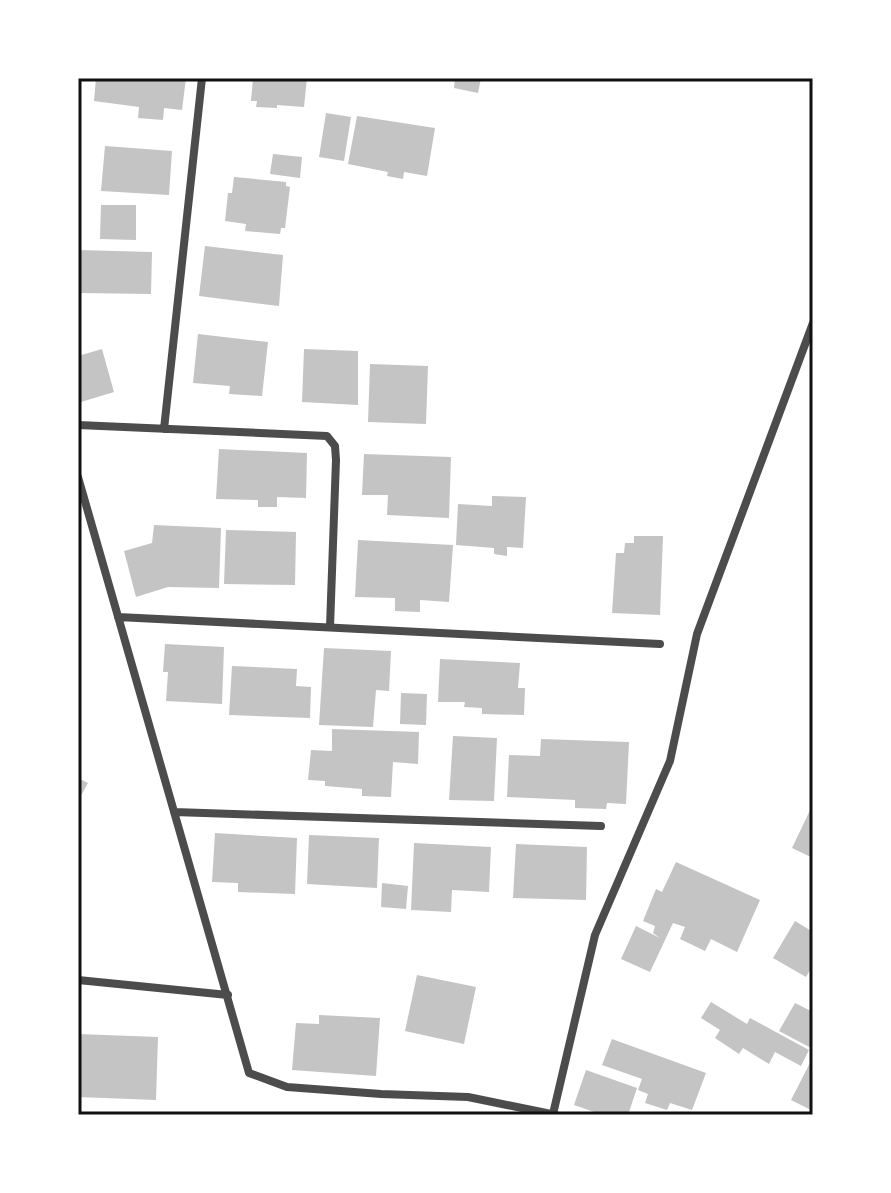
<svg xmlns="http://www.w3.org/2000/svg" width="891" height="1193" viewBox="0 0 891 1193" font-family="Helvetica,sans-serif">
  <rect width="100%" height="100%" fill="#fff"/>
  <path fill="#c4c4c4" d="M96,78H186L182,110L164,108L163,120L138,118L139,107L94,101Z
    M253,78H307L304,107L277,105V108L256,107L257,101H251Z
    M455,78H481L478,93L454,88Z
    M326,113L351,117L344,161L319,157Z
    M357,116L435,128L427,176L404,172L403,179L387,176L388,172L348,164Z
    M105,146L172,151L169,195L101,191Z
    M273,154L302,157L300,178L270,174Z
    M234,177L286,182V186L290,187L285,228H281L280,234L245,231L246,224L225,221L228,193H232Z
    M101,205H136V240L100,239Z
    M205,246L283,255L279,306L199,296Z
    M78,250L152,252L151,294L78,293Z
    M198,334L268,342L262,396L229,394L230,386L193,383Z
    M102,349L114,392L81,402L78,391V356Z
    M304,349L358,351V405L302,402Z
    M370,364L428,366L426,424L368,422Z
    M219,449L307,453L306,498L277,497V507H258V500L216,499Z
    M364,454L451,457L449,518L387,515L388,495H362Z
    M492,496L526,497L523,548L507,547V556L494,554V548L456,545L458,504L492,506Z
    M154,525L221,528L219,588L168,587L136,597L124,551L152,543Z
    M226,530L296,532L295,585L224,584Z
    M634,536H663L660,615L612,613L616,553H624L625,543H634Z
    M358,540L453,545L449,602L420,600V612L395,611V598L355,597Z
    M165,644L224,647L222,704L166,701L168,672H163Z
    M324,648L391,651L389,691L376,690L373,727L319,725Z
    M440,659L520,663L518,688H525L524,715L482,714V708L464,707L465,702H438Z
    M232,666L297,669L296,686L311,687L310,718L229,715Z
    M401,693L427,694L426,725L400,724Z
    M332,729L419,732L418,764L393,762L391,797L362,796V789L325,786V781L308,780L311,750L332,751Z
    M453,736L497,738L494,801L449,800Z
    M541,739L629,742L626,804L607,803L606,809L575,808V800L507,797L509,755L540,756Z
    M78,778L88,783L78,801Z
    M813,804V858L792,848Z
    M215,833L297,838L295,894L238,892V883L212,882Z
    M309,835L379,838L377,888L307,884Z
    M414,843L491,847L489,892L452,890L451,912L411,910Z
    M516,844L587,847L586,900L513,898Z
    M676,862L760,900L737,952L711,939L705,951L680,939L685,927L673,923L650,972L621,959L636,926L660,938L653,933L655,926L643,921L656,889L662,892Z
    M382,883L408,886L406,909L381,907Z
    M795,921L813,932V965L806,977L773,958Z
    M417,975L476,987L464,1044L405,1031Z
    M711,1002L747,1024L750,1018L809,1050L801,1066L775,1052L769,1064L743,1048L739,1054L715,1038L720,1030L701,1018Z
    M795,1003L813,1012V1049L779,1031Z
    M319,1015L380,1018L376,1076L292,1070L296,1023L319,1024Z
    M78,1034L158,1037L156,1100L78,1097Z
    M612,1039L706,1073L692,1110L670,1103L667,1110L645,1103L648,1094L638,1090L642,1079L602,1065Z
    M813,1057V1111L791,1100Z
    M586,1070L637,1088L628,1115H603L574,1105Z"/>
  <g fill="none" stroke-linecap="round" stroke-linejoin="round">
    <path stroke="#4c4c4c" stroke-width="8" d="M78,425L327,436L335,446L336,460L330,627
      M164,429L202,78
      M78,477L249,1073L287,1087L381,1094L468,1097L556,1115
      M118,617L660,644
      M174,812L601,826
      M78,980L228,995
      M553,1114L595,935L670,761L697,634L813,323"/>
  </g>
  <rect width="891" height="1193" fill="none" stroke="#ffffff" stroke-width="160"/>
  <rect x="80" y="80" width="731" height="1033" fill="none" stroke="#111" stroke-width="3"/>
</svg>
